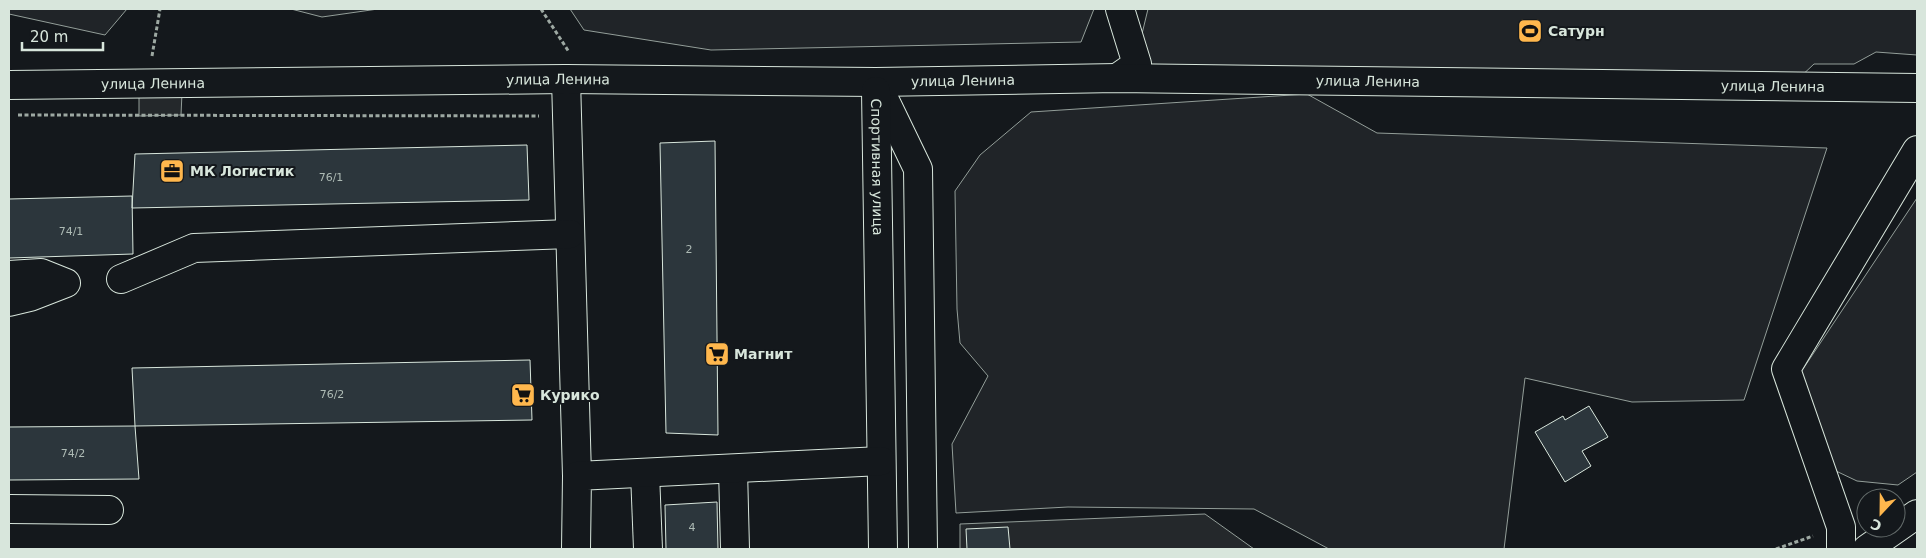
<svg xmlns="http://www.w3.org/2000/svg" width="1926" height="558" viewBox="0 0 1926 558" font-family="'DejaVu Sans',sans-serif">
  <rect width="100%" height="100%" fill="#14181c"/>
  <path fill="#202428" stroke="#939e99" d="M9,9H127L105,35L9,14Z
    M291,9H378L322,17Z
    M570,9H1094L1081,42L711,50L584,30Z
    M1148,9H1917V55L1876,52L1854,64H1814L1797,80L1133,71Z
    M1307,94L1377,133L1827,148L1744,400L1632,402L1525,378L1504,549H1329L1254,509L1068,507L956,513L952,444L988,376L960,343L957,309L955,191L980,155L1031,112Z
    M1917,198V472L1898,485L1857,481L1836,471L1799,375Z"/>
  <path fill="#24282b" stroke="#939e99" d="M139,91L182,93L181,115L139,116Z
    M1205,514L1254,549H960V524Z"/>
  <path fill="#2c363c" stroke="#d8e6dc" d="M715,141L718,435L666,433L660,143Z
    M527,145L529,200L132,208L135,154Z
    M132,196L133,254L9,258V199Z
    M530,360L532,420L135,426L132,368Z
    M1589,406L1608,437L1582,451L1591,466L1565,482L1535,432L1563,416L1565,420Z
    M135,426L139,479L9,480V427Z
    M717,502L718,549H666L665,505Z
    M1008,527L1010,549H967L966,529Z"/>
  <g fill="none" stroke-linecap="round" stroke-linejoin="round">
    <defs>
      <g id="minor">
        <path d="M1117,78L1137,64L1120,9"/>
        <path d="M566,79L577,476"/>
        <path d="M876,82L918,169L923,549"/>
        <path id="s1" d="M9,85L566,79L876,82L1117,78L1917,88"/>
        <path id="s2" d="M876,91L883,549"/>
        <path d="M9,275L41,273L66,283L30,297L9,302"/>
        <path d="M121,279L194,248L570,234"/>
        <path d="M733,469L735,549"/>
        <path d="M645,473L648,549"/>
        <path d="M9,509L109,510"/>
        <path d="M576,549L577,476L881,461"/>
        <path d="M1841,549V527L1786,369L1917,150"/>
        <path d="M1867,549L1917,514"/>
      </g>
    </defs>
    <use href="#minor" stroke="#d8e6dc" stroke-width="30"/>
    <path stroke="#9da8a2" stroke-width="3" stroke-dasharray="4 2.5" stroke-linecap="butt" d="M541,9L569,52
      M152,56L160,9
      M18,115L539,116
      M1776,549L1813,536"/>
    <use href="#minor" stroke="#14181c" stroke-width="28"/>
  </g>
  <defs>
    <symbol id="stadium-square" viewBox="-11 -11 22 22"><rect x="-9" y="-9" width="18" height="18" rx="4" fill="#ffb74d" stroke="#14181c"/><path d="M0-5a6.5 5 0 1 0 0 10a6.5 5 0 1 0 0-10ZM-3.5-1.8h7v3.6h-7Z" fill="#111"/></symbol>
    <symbol id="office-square" viewBox="-11 -11 22 22"><rect x="-9" y="-9" width="18" height="18" rx="4" fill="#ffb74d" stroke="#14181c"/><path d="M-6-3h4V-5.5h4V-3h4V5H-6ZM-1-4.5V-3h2v-1.5ZM-6 0V1H6V0Z" fill="#111"/></symbol>
    <symbol id="supermarket-square" viewBox="-11 -11 22 22"><rect x="-9" y="-9" width="18" height="18" rx="4" fill="#ffb74d" stroke="#14181c"/><path d="M-6-5.5h2.5l.6 2H6L4.5 2H-2.5L-4.4-4H-6ZM-1.5 3.2a1.3 1.3 0 1 0 .1 0ZM3 3.2a1.3 1.3 0 1 0 .1 0Z" fill="#111"/></symbol>
  </defs>
  <g fill-rule="evenodd">
    <use href="#stadium-square" x="1516" y="17" width="28" height="28"/>
    <use href="#office-square" x="158" y="157" width="28" height="28"/>
    <use href="#supermarket-square" x="703" y="340" width="28" height="28"/>
    <use href="#supermarket-square" x="509" y="381" width="28" height="28"/>
  </g>
  <g text-anchor="middle" dominant-baseline="central" stroke-width="4" stroke-linejoin="round" paint-order="stroke">
    <g font-size="11" fill="#adbab4">
      <text x="331" y="177">76/1</text>
      <text x="71" y="231">74/1</text>
      <text x="689" y="249">2</text>
      <text x="332" y="394">76/2</text>
      <text x="73" y="453">74/2</text>
      <text x="692" y="527">4</text>
    </g>
    <g font-size="14" font-weight="bold" fill="#d8e6dc" stroke="#14181c" text-anchor="start">
      <text x="1548" y="31">Сатурн</text>
      <text x="190" y="171">МК Логистик</text>
      <text x="734" y="354">Магнит</text>
      <text x="540" y="395">Курико</text>
    </g>
    <g font-size="14" fill="#d8e6dc" stroke="#14181c">
      <text stroke="none"><textPath href="#s1" startOffset="549">улица Ленина</textPath></text>
      <text stroke="none"><textPath href="#s1" startOffset="954">улица Ленина</textPath></text>
      <text stroke="none"><textPath href="#s1" startOffset="1359">улица Ленина</textPath></text>
      <text stroke="none"><textPath href="#s1" startOffset="144">улица Ленина</textPath></text>
      <text stroke="none"><textPath href="#s1" startOffset="1764">улица Ленина</textPath></text>
      <text stroke="none"><textPath href="#s2" startOffset="76">Спортивная улица</textPath></text>
    </g>
  </g>
  <rect width="1926" height="558" fill="none" stroke="#d8e6dc" stroke-width="20"/>
  <g transform="translate(1881 513) rotate(202)"><circle r="24" fill="#14181c" stroke="#626a69"/>
  <path d="M0-4L9 19L0 12L-9 19Z" fill="#ffb74d"/>
  <text y="-8" font-size="14" font-weight="bold" text-anchor="middle" fill="#d8e6dc">С</text>
  </g>
  <path d="M22 42v8h81v-8" fill="none" stroke="#d8e6dc" stroke-width="2.5"/>
  <text x="30" y="42" font-size="15" fill="#d8e6dc" stroke="#14181c" stroke-width="4" paint-order="stroke">20 m</text>
</svg>
